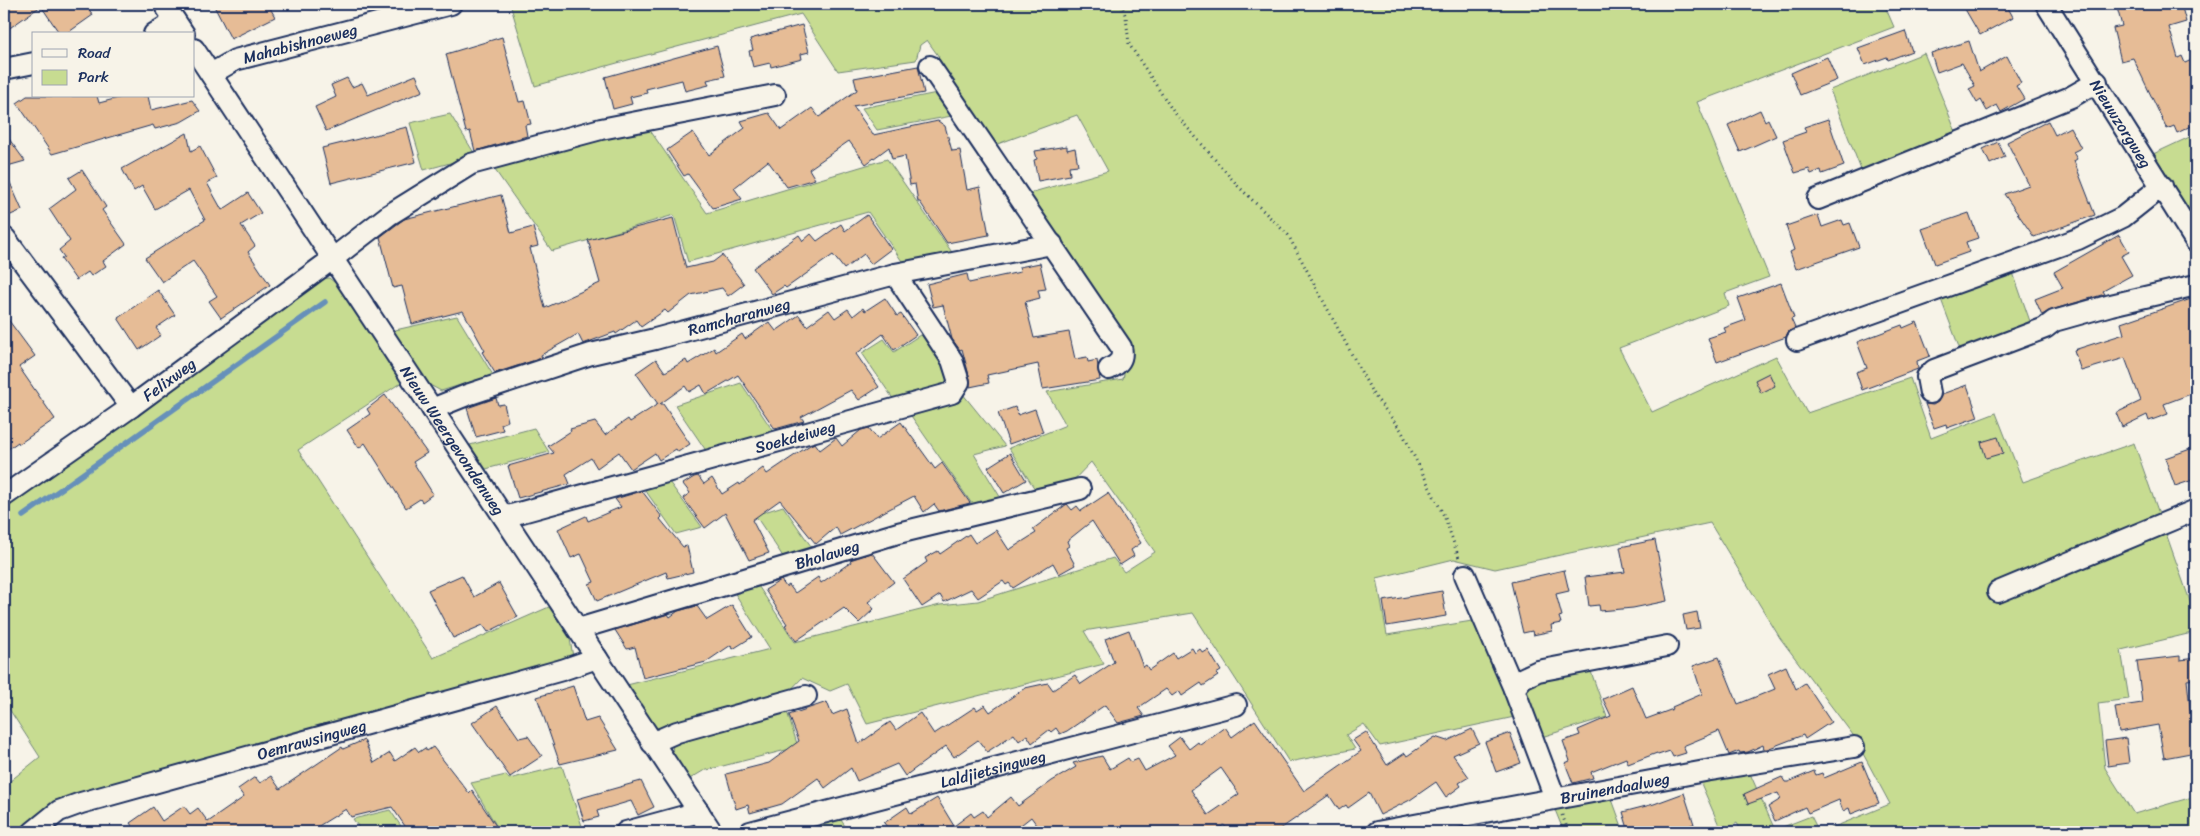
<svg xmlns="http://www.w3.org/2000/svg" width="2200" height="836" viewBox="0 0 2200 836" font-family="Sriracha,sans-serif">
  <rect width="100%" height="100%" fill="#f7f3e8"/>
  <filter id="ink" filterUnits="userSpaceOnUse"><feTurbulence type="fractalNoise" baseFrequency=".02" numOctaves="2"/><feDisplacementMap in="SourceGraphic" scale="10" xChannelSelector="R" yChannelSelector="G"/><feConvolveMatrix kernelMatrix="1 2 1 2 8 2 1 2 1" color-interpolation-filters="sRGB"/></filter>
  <g filter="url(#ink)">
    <path fill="#c7dc91" stroke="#718678" d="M510,4H1884L1894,27L1697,102L1769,277L1725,293L1729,306L1619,348L1652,412L1776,356L1807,413L1910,378L1931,438L1996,413L2023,482L2134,443L2196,618V632L2121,650L2129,699L2098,703L2105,768L2134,814L2196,796V832H1822L1890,804L1853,735L1780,638L1710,523L1495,569L1454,559L1377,578L1387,635L1478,620L1519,716L1380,746L1364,724L1346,735L1355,749L1289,762L1193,613L1084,631L1104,664L867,724L847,684L830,691L802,678L783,698L657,731L627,685L770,649L729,584L753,578L795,642L940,605L978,601L1113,558L1124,572L1155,552L1091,462L1068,486L1038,494L1009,448L1066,425L1047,392L1123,379L1129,350L1026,194L1108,171L1077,115L992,146L934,62L939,57L927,40L920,45L916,60L838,71L801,14L628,60L535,86Z
      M1924,53L1958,137L1863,175L1830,90Z
      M942,92L957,115L877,130L862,108Z
      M450,114L476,156L424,170L410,123Z
      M645,123L707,213L887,159L956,258L906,267L868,212L688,262L674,215L552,251L490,163Z
      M2196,134V228L2151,155Z
      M2011,267L2032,327L1962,355L1939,294Z
      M329,278L345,291L402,382L298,450L433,658L549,607L570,639L573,657L66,800L20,832H4V786L40,757L4,701L7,685L4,680V503L321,279Z
      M457,316L493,375L441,391L426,383L391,331Z
      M926,331L944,356L951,385L896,403L862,353L884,339L894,352Z
      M741,383L775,434L707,452L675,405Z
      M962,393L1005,446L974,454L1002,500L974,507L907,410Z
      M534,428L549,452L486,469L470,445Z
      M664,475L702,527L676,534L638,480Z
      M783,506L813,549L784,558L755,515Z
      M1589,666L1607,717L1538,738L1522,687L1526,682Z
      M785,705L798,747L703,771L688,780C677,763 669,757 674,736Z
      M562,766L584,832H500L471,783L506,775L509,779Z
      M1748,769L1775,830L1811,816L1819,832H1742L1737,823L1722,832L1699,779Z
      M1610,794L1624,832H1564L1553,805Z
      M390,810L405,832H362L353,819Z
      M837,814L849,832H763Z"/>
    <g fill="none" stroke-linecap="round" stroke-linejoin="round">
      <path stroke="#6690ba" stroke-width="5.5" d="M23,516L325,302"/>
    </g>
    <path fill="#e6bc96" stroke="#1b2f5e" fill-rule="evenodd" d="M4,4H85L93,15L66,34H60L41,6L4,32Z
      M213,4H268L275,17L231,39Z
      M1962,4H2006L2013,17L1980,35Z
      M2116,4H2157L2158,8L2181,4L2186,22L2169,27L2178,58L2182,56L2185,63L2196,58V124L2177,133L2174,126L2167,129L2133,58L2121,61L2113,28L2122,26Z
      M802,25L809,52L801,54L802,59L771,67L770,63L753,67L749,51L753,50L750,39Z
      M1905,31L1912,51L1888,60L1887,57L1865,65L1858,48Z
      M502,37L519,102L525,101L531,124L525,125L527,136L475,151L470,131L466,132L446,54Z
      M1969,41L1979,72L2007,56L2021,83L2016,86L2024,99L2001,112L1997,105L1987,111L1981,100L1977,103L1969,89L1975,86L1962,63L1937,72L1931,53Z
      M717,46L725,76L707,80L709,85L685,91L682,80L646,89L647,93L630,97L632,104L613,109L605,77Z
      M1827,57L1837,80L1800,95L1791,73Z
      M918,66L924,93L853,106L873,135L938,121L945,126L952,151L960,150L967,190L980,187L989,235L947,243L920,202H918L915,184L910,185L905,156L892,159L889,147L866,164L849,141L809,169L815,179L787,187L768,161L734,188L742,199L713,208L688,174L684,176L667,150L693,132L709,155L745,128L741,121L769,113L781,130L812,108L819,117L857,90L854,78Z
      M416,75L423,91L326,131L315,107L336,97L331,85L347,78L352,87L362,83L368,95Z
      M27,96H97L99,103L126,96H148L151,110L192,100L200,111L181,122L155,129L153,125L52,154L17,103Z
      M1760,110L1765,121L1768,119L1776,136L1740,152L1728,125Z
      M1828,119L1844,166L1822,174L1821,170L1811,174L1809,169L1795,173L1783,140L1806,132L1804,127Z
      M2048,121L2055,135L2070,127L2081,148L2073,152L2077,159L2074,161L2095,215L2034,237L2004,194L2029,185L2007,142Z
      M407,127L416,162L331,183L322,148Z
      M4,132L25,161L4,167Z
      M187,133L191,151L200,146L217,178L207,183L222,210L248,193L261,213L241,225L255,246L248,252L270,285L221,318L209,301L217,296L193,261L162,282L145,258L205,220L189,190L155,209L142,186L134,191L122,169Z
      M1998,142L2005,157L1990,164L1983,149Z
      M1067,146V150L1075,148L1078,165L1069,166L1070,175L1038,181L1034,160L1037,159L1035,151Z
      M4,169L22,210L4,218Z
      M82,170L106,207L102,210L126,244L103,261L106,266L91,276L88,272L76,280L61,259L64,257L59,250L70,241L49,209L76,189L69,178Z
      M501,195L511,233L533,227L538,246L530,248L545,308L600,283L588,240L673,218L686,268L713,262L722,255L744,284L728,296L722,288L691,295L668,313L665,310L641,327L636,320L616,334L615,332L583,344L578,334L541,355L542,358L495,373L482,352L485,351L463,311L412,324L402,286L393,288L380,237L404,219Z
      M1969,213L1978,238L1966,242L1969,252L1935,264L1922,229Z
      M867,215L891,249L871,264L864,254L844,269L833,255L786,288L784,286L772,294L753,268L799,235L803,241L811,234L817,241L841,224L845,231Z
      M1818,215L1822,227L1842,220L1844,225L1850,223L1859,247L1796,269L1790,252L1794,250L1786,226Z
      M2119,235L2129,252L2121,256L2132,275L2103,291L2105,294L2051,310L2042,315L2035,299L2063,288L2054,272Z
      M1040,263L1046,289L1038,290L1040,298L1025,302L1034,338L1069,332L1075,359L1087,357L1088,362L1097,360L1100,380L1043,389L1038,364L987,375L989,383L970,387V379L962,349L960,350L952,339L943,305L933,307L927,284L967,274L969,283L1020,272L1019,267Z
      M1781,283L1794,318L1791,319L1795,328L1788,332L1786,337L1717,362L1708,338L1726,332L1724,328L1746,320L1738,298Z
      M158,290L175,315L156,328L161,335L139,350L118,318Z
      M885,298L897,316L901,314L916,335L894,350L883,334L856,354L879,387L859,400L851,390L801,417L804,421L775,429L738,375L706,394L701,385L689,392L685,386L660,404H663L690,444L678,452L676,449L659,460L655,453L631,469L619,452L597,468L591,458L566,474L570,484L518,498L508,466L554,453L548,446L571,431L570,429L595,422L605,435L628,419L630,422L658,404L636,373L656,359L665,372L686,360L688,364L714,348L716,352L742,334L745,339L769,322L776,331L799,315L807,326L829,310L835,318L848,309L853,316L863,308L865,311Z
      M2191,299L2196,314V392L2164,404L2168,414L2149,421L2147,415L2122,427L2116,413L2141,401L2125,358L2081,371L2074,350L2124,334L2121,323Z
      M4,314L35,356L19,367L55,419L19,444L18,442L4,452Z
      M1917,322L1930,356L1917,361L1918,369L1862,390L1856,372L1867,368L1857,342L1902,325L1903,328Z
      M1769,373L1775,386L1761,393L1755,380Z
      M1967,385L1978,417L1947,428L1946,424L1934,428L1925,404L1933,405L1938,402L1942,394Z
      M385,395L427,453L413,462L433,494L422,502L420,499L406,508L365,443L359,448L347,430L370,414L367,409Z
      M496,398L498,405L504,404L508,421L501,424L503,430L476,437L467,408Z
      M1015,407L1018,415L1035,409L1043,432L1009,444L998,413Z
      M901,422L935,469L942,463L970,503L939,511L934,504L924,512L914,496L840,535L836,527L816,544L780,500L752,520L769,553L749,560L725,513L705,528L683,498L690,493L683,484L694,477L698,476L704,484L712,478L722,494L739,483L740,485L763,468L767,474L810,445L815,443L820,450L836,438L842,446L861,430L869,428L877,439Z
      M1998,437L2003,453L1986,458L1981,442Z
      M2196,447V479L2175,486L2165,458Z
      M1010,453L1026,480L1004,493L988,467Z
      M642,491L662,517L660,519L683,547L687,546L693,572L668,578L666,572L597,601L589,584L594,582L581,554L571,558L558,529L586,516L588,521L621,507L615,499Z
      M1108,493L1141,543L1131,550L1134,556L1120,565L1092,521L1067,541L1069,546L1066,548L1075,565L1059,574L1053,563L1013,588L1009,583L1006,585L1003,581L978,598L971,589L944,602L940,595L922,607L903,579L927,562L925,558L938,551L940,554L969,534L975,543L996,530L1009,550L1036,533L1033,529L1067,504L1072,510L1077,506L1081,511Z
      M1655,540L1667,601L1633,608L1600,611L1599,605L1589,606L1585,577L1625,572L1620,547Z
      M872,553L894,582L868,602L874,609L859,623L844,608L796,641L785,625L787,624L765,590L781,580L786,587L789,585L795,593L818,577L821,583L851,562L850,560Z
      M1564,570L1569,591L1556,594L1562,616L1559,617L1561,623L1551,625L1552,631L1533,635L1532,631L1523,633L1511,582Z
      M462,575L474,597L499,583L518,617L488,632L483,625L453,638L428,590Z
      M1442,591L1446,616L1387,626L1383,601Z
      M732,605L752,637L733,649L731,645L706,662L643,678L635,647L627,649L615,630L668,614L670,617L678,611L697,606L707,620Z
      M1697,612L1700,628L1686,630L1683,615Z
      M1129,630L1143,667L1146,665L1149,670L1173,653L1176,658L1192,648L1195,653L1200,649L1203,653L1208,650L1221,671L1216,674L1218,676L1203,686L1201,683L1182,696L1179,691L1172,696L1166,689L1138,708L1144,716L1118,723L1105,705L1067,731L1060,734L1056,728L1051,732L1049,730L1032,743L1027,735L1019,741L1014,734L987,752L978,740L954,757L946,746L905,776L897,764L857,781L851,768L825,788L818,778L782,804L750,813L748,805L736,809L726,774L769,763L799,741L789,715L827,702L832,715L847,709L859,744L890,722L896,730L920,713L934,734L975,707L977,710L985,705L990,712L1025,688L1048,683L1053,690L1075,675L1081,684L1114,662L1105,639Z
      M2180,656V660L2196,658V679L2187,680L2191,717L2196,716V752L2164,758L2158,725L2119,732L2115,707L2142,703L2137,661Z
      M1719,657L1738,704L1775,689L1768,674L1786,666L1796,689L1805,683L1831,722L1805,739L1803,735L1767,749H1764L1763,745L1748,752L1740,753L1739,751L1729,755L1719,731L1683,746L1686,753L1673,757L1670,751L1658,755L1657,753L1628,764L1626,758L1591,772L1593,778L1573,783L1565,763L1570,761L1563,741L1580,735L1578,730L1611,716L1603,699L1632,686L1646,719L1673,709L1672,707L1702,694L1693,666Z
      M573,686L585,722L598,718L618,750L560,764L537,697Z
      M497,706L519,738L528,736L542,756L510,777L472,723Z
      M1255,720L1304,791L1361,751L1353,740L1366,732L1387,765L1405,753L1407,756L1435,737L1447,741L1472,729L1479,743L1453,755L1469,777L1459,783L1461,786L1446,797L1436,782L1410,800L1380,815L1369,793L1348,808L1346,805L1339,810L1329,795L1276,832H1229L1224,825L1213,832H1042L1031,817L1012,832H891L884,823L907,807L911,814L937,798L954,826L971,813L974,817L983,811L987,817L1011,797L1018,806L1052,781L1076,767L1073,763L1102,756L1110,769L1128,758L1131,762L1138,759L1145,771L1175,755L1168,746L1180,737L1189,749L1198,742L1200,745L1225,727L1232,737ZM1221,768L1239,794L1208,815L1191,790Z
      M1510,733L1521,763L1496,772L1485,742Z
      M2126,738L2129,763L2108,766L2105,741Z
      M364,740L374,763L390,753L395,761L415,747L419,752L425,748L427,751L433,747L469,793L472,790L500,832H409L392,807L351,817L346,809L309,832H136L130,823L153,807L162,821L184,806L190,814L198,808L208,822L244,797L238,789L255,777L260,783L271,776L280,789L342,747L343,749Z
      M1862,762L1879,803L1851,814L1849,808L1843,811L1839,800L1808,813L1805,807L1775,821L1768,807L1781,799L1778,793L1748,804L1744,794L1782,777L1785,782H1788L1814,771L1816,775L1822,773L1824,778Z
      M641,781L654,807L638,815L631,801L597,811L599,817L584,821L577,799Z
      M1684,793L1694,824L1670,832H1629L1623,812L1654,804Z"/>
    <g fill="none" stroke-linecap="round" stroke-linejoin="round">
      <defs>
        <g id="minor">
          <path d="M164,4L184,34"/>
          <path id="s1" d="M2046,4L2196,242"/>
          <path d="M154,34L175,21"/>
          <path id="s2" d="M194,49L712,832"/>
          <path d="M930,66L1121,347C1124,359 1119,364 1109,369"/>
          <path d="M4,69L34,63"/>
          <path id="s3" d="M211,74L235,60L451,4"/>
          <path d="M1818,199L2071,97L2097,82"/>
          <path d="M5,238L131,407"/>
          <path d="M1797,340L2078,239L2123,217L2162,186"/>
          <path d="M1930,393L1927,377L1934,370L2045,328L2054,321L2111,305L2196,285"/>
          <path id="s4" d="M432,409L467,395L591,354L655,339L895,274L1052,244"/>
          <path id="s5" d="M4,496L131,407L331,260L389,215L471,164L601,129L775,95"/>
          <path id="s6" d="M504,517L952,393L959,382L952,360L895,274"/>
          <path d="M1465,575L1514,689L1555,798"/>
          <path d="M1998,592L2196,510"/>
          <path id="s7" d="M578,629L898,533L1080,489"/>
          <path d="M1514,689L1523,678L1538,671L1667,646"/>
          <path d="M652,743L677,732L806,696"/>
          <path id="s8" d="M33,832L59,811L81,803L562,670L597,658"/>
          <path d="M626,832L699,812"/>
          <path id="s9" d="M750,832L1236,705"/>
          <path id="s10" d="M1377,832L1705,771L1854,747"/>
        </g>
      </defs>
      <use href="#minor" stroke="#1b2f5e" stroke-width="24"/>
      <path stroke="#1b2f5e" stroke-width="3" stroke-dasharray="1 4" stroke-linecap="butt" d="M1121,4L1126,17L1129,44L1173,111L1238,186L1288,235L1373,394L1401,430L1445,518L1459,558
        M1562,815L1569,832"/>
      <use href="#minor" stroke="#f7f3e8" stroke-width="20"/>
    </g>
  </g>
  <g text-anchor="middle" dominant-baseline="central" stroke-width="4" stroke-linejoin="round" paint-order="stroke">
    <g font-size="16" fill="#1b2f5e" stroke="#f7f3e8">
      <text stroke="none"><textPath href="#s3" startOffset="95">Mahabishnoeweg</textPath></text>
      <text stroke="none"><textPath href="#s1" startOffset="141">Nieuwzorgweg</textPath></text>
      <text stroke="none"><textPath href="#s4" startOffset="321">Ramcharanweg</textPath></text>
      <text stroke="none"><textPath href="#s5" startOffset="202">Felixweg</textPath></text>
      <text stroke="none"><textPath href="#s6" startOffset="302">Soekdeiweg</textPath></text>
      <text stroke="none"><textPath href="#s2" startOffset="469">Nieuw Weergevondenweg</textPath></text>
      <text stroke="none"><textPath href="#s7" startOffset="260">Bholaweg</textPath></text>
      <text stroke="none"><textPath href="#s8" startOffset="296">Oemrawsingweg</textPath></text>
      <text stroke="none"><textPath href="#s9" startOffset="251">Laldjietsingweg</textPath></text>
      <text stroke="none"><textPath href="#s10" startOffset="242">Bruinendaalweg</textPath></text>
    </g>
  </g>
  <rect width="2200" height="836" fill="none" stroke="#f7f3e8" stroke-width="20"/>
  <rect x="10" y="10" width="2180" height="816" fill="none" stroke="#1b2f5e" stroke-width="2" filter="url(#ink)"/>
  <rect x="32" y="32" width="162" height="65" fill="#f7f3e8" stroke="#9fa5b1"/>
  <rect x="42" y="49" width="25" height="8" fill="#f7f3e8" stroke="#9fa5b1"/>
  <text x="78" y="58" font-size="15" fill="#1b2f5e">Road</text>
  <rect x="42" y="70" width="25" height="15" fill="#c7dc91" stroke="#9fa5b1"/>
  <text x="78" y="82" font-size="15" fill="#1b2f5e">Park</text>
</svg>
